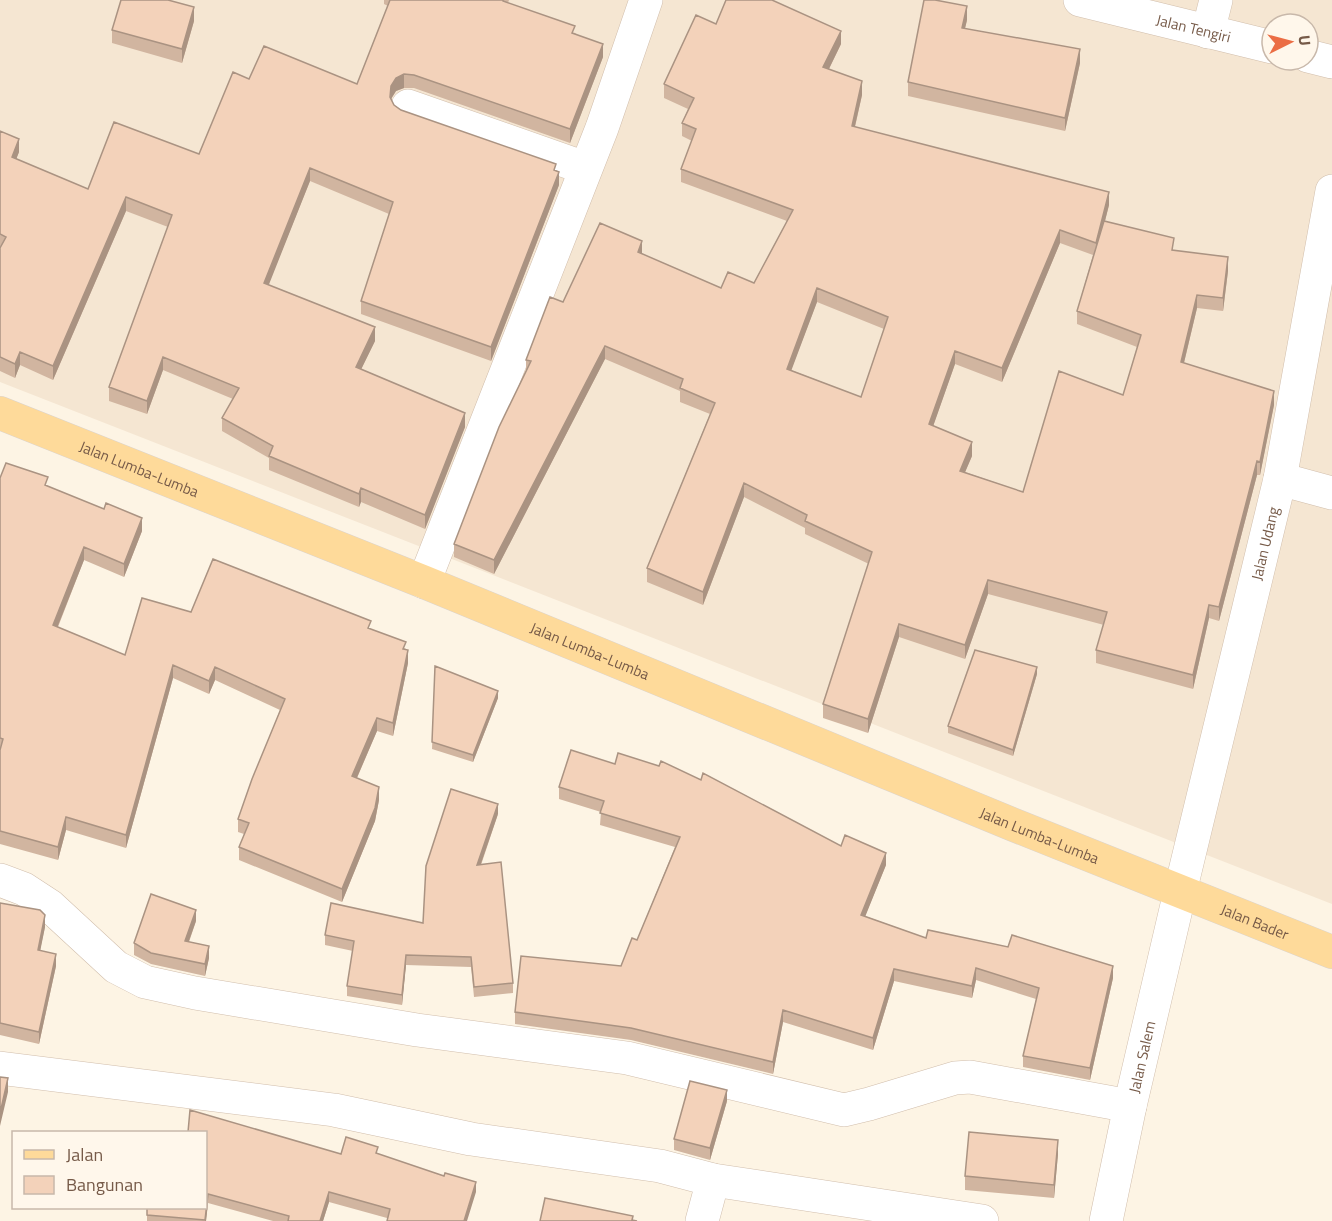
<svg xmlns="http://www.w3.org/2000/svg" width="1332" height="1221" viewBox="0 0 1332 1221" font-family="'Titillium Web',sans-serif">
  <rect width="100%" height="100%" fill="#fdf4e4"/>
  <path fill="#f5e6d2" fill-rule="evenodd" d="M0,0H1332V904L0,382ZM1272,24H1308V60H1272Z"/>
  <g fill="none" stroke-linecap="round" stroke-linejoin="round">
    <defs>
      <g id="minor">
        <path id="s1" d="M1080,0L1272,47"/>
        <path d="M1208,32L1216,0"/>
        <path d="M1308,56L1332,62"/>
        <path d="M408,106L585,168"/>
        <path d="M1280,479L1332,493"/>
        <path d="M424,582L602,128L646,0"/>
        <path d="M0,880L24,889L50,906L116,967L145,982L195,993L417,1030L627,1058L844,1110L869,1104L955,1078L970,1077L1130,1106"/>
        <path d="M0,1068L334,1110L471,1139L660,1166L713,1180L982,1221"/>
        <path d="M702,1221L713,1180"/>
        <path id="s2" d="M1106,1221L1130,1106L1180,892L1280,479L1332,191"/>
      </g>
      <g id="major">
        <path id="s3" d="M0,413L424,582L1014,825L1332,952"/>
      </g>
    </defs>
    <use href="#minor" stroke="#d1beac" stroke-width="34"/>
    <use href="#major" stroke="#dbd4cf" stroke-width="34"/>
    <use href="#minor" stroke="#fff" stroke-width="33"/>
    <use href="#major" stroke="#feda9a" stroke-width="33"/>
  </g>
  <path fill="#d1b5a0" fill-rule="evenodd" d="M384,0H509L508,3L575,33L603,57L570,143L414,88H404L396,91L391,99L394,105L401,110L556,171L559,185L491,361L361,314V301L389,214L310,181L268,285L375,341L361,369L465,427L425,529L361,502L359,507L269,470V458L222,431V418L233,399L163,370L147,414L109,401V387L168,227L126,211L53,380L20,365L15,378L0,371V131L19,152L16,159L88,189L199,154L249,79L357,84L388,6L384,4Z
    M967,20L965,28L1080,63L1065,131L908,96V82Z
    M194,21L182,63L112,43V30Z
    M716,24L841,44L829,69L862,95L855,127L1109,205L1105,221L1174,250L1228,271L1223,311L1197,308L1184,363L1274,405L1260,475H1257L1219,621L1209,618L1193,689L1096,663V650L1104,625L988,594L965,659L899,637L868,733L823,718V704L869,564L805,534V528L744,497L703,605L647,582V568L710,414L680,402V391L605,359L494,574L454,557V544L526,371V360L563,302L642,254L721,288L754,283L787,221L681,182V169L692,141L682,136V123L688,109L664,98V84ZM1060,243L1093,255L1077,311V324L1137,347L1123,395L1023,492L965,472L972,456L933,426L955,364L1002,382ZM817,302L884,329L861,397L791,370Z
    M0,478L48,486L142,531L124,577L84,560L58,627L125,655L191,612L371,629L406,649L408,663L393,736L377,731L357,778L379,800L375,821L342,902L239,860V847L244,834L238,832V819L280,710L215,680L209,694L173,678L126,848L66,830L58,860L0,844Z
    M435,666L498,698L473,762L432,749Z
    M1037,674L1013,756L948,733V726Z
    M559,787L841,846L886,865L865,916L926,938L1113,978L1090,1080L1023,1067V1056L1036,999L976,980L972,998L894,981L873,1050L783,1022L773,1074L631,1040L515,1024V1012L621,966L637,940L675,847L600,825L601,812L559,799Z
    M498,814L481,865L513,983V993L474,997L471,967L406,965L402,1005L347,996V986L353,951L325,945V935L423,923Z
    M0,903L45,927L40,950L56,966L39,1044L0,1035Z
    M196,921L189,942L209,958L205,976L151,964L134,955V943Z
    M727,1101L710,1160L674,1150V1139Z
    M206,1132L341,1154H378L476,1192L387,1218L329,1202L323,1221H273L208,1203L206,1221H147V1208Z
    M1058,1154L1054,1198L965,1190V1176Z"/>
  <path fill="#aa9382" d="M967,6V20L962,41V28Z
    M194,7V21L182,63V49Z
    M841,31V44L823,81V67Z
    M603,44V57L570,143V129Z
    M1080,49V63L1065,131V118Z
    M404,74V88L396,91L391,99L390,110L391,86L396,78Z
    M862,81V95L852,139V126Z
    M19,139V152L12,170V157Z
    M310,168V181L264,297V283Z
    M559,172V185L491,361V347Z
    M1109,192V205L1096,256V243Z
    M126,197V211L53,380V366Z
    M1060,230V243L1002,382V368Z
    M642,241V254L638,252Z
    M1228,257V271L1223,311V298Z
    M817,288V302L787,382V369Z
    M1197,295V308L1181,375V362Z
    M375,327V341L356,380V367Z
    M605,346V359L494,574V560Z
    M955,351V364L929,438V424Z
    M20,352V365L15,378V364Z
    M163,357V370L147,414V401Z
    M1274,391V405L1260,475V462Z
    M465,413V427L425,529V515Z
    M972,442V456L960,484V471Z
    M1257,461V475L1219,621V607Z
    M744,483V497L703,605V592Z
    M361,488V502L359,507V494Z
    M142,518V531L124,577V564Z
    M84,547V560L53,638V625Z
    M988,580V594L965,659V645Z
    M1209,605V618L1193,689V675Z
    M899,624V637L868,733V719Z
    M408,650V663L393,736V723Z
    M173,665V678L126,848V835Z
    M215,667V680L209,694V681Z
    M1037,667V674L1013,756V750Z
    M498,691V698L473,762V755Z
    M377,718V731L352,789V776Z
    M379,787V800L375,821L342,902V889Z
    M498,804V814L477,875V865Z
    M66,817V830L58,860V847Z
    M886,853V865L861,927V915Z
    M196,910V921L185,952V941Z
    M45,915V927L38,962V950Z
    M209,946V958L205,976V964Z
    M56,954V966L39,1044V1032Z
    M406,955V965L402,1005V995Z
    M1113,966V978L1090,1080V1068Z
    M976,968V980L972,998V986Z
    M894,969V981L873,1050V1038Z
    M783,1010V1022L773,1074V1062Z
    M8,1078V1092L0,1126V1113Z
    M727,1090V1101L710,1160V1148Z
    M1058,1140V1154L1054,1198V1185Z
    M476,1182V1192L467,1221H464Z
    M329,1192V1202L323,1221H320Z
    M208,1194V1203L206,1221H205Z"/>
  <path fill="#f3d2ba" stroke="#aa9382" stroke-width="1.5" fill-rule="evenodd" d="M121,0H168L194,7L182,49L112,30Z
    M390,0H503V1L575,26L572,33L603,44L570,129L414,75L404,74L396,78L391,86L390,97L394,105L401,110L556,164L554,170L559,172L491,347L361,301L393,202L310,168L264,283L375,327L356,367L465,413L425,515L361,488L359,494L269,456L273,446L222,418L239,388L163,357L147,401L109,387L172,215L126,197L53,366L20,352L15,364L0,357V248L6,237L0,234V131L19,139L12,157L88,189L114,122L199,154L233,72L249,79L264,46L357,84Z
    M726,0H772L841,31L823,67L862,81L852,126L1109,192L1096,243L1060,230L1002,368L955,351L929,424L972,442L960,471L1023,492L1059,371L1123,395L1141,335L1077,311L1104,221L1174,238L1172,250L1228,257L1223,298L1197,295L1181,362L1274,391L1260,462L1257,461L1219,607L1209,605L1193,675L1096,650L1107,612L988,580L965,645L899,624L868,719L823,704L872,552L805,521L807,515L744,483L703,592L647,568L715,403L680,388L683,379L605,346L494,560L454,544L499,427L531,361L526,360L550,297L563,302L600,223L642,241L638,252L721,288L728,272L754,283L793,210L681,169L696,129L682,123L694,98L664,84L696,15L716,24ZM817,288L888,317L861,397L787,369Z
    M924,0H935L967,6L962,28L1080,49L1065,118L908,82Z
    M6,463L48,477L45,485L104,509L106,503L142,518L124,564L84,547L53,625L125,655L142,598L191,612L213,559L371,621L368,628L406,642L403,649L408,650L393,723L377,718L352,776L379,787L375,808L342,889L239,847L249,823L238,819L252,779L285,699L215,667L209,681L173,665L126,835L66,817L58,847L0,831V750L3,739L0,738V478Z
    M975,650L1037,667L1013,750L948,726Z
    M435,666L498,691L473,755L432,742Z
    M571,750L615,764L618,753L659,766L661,761L701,780L703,773L841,846L845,835L886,853L861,915L926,938L928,930L1008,947L1012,935L1113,966L1090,1068L1023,1056L1039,988L976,968L972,986L894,969L873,1038L783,1010L773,1062L631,1028L515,1012L521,956L621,966L632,938L637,940L680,837L600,813L604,801L559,787Z
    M451,789L498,804L477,865L501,862L513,983L474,987L471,957L406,955L402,995L347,986L354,941L325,935L331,903L423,923L426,866Z
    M151,894L196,910L185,941L209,946L205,964L151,953L134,943Z
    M0,903L40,910L45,915L38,950L56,954L39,1032L0,1023Z
    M0,1077L8,1078L0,1113Z
    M690,1081L727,1090L710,1148L674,1139Z
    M190,1110L341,1154L346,1137L378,1147L376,1153L444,1176L445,1173L476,1182L464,1221H387L390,1209L329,1192L320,1221H288L289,1216L208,1194L205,1220L147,1215V1208H206V1132H188Z
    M969,1132L1058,1140L1054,1185L965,1176Z
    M545,1198L633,1216L632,1220L637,1221H540Z"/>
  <g text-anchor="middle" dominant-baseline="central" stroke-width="4.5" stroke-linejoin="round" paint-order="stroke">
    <g font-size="15" fill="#765a48" stroke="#fff7eb">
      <text stroke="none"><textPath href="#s1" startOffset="117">Jalan Tengiri</textPath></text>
      <text stroke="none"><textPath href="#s3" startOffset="150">Jalan Lumba-Lumba</textPath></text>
      <text stroke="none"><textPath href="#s2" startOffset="696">Jalan Udang</textPath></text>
      <text stroke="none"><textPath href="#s3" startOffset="636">Jalan Lumba-Lumba</textPath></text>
      <text stroke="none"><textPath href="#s3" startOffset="1122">Jalan Lumba-Lumba</textPath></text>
      <text stroke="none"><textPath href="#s3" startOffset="1354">Jalan Bader</textPath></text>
      <text stroke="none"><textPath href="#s2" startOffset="168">Jalan Salem</textPath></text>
    </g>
  </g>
  <rect x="12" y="1131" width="195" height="78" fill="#fff7eb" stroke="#c8b8aa" stroke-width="1.5"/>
  <rect x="24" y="1150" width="30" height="9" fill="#feda9a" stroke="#c8b8aa" stroke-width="1.5"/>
  <text x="66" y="1161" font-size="18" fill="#765a48">Jalan</text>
  <rect x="24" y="1176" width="30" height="18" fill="#f3d2ba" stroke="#c8b8aa" stroke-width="1.5"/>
  <text x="66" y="1191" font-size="18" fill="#765a48">Bangunan</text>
  <g transform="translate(1290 42) rotate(84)"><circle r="28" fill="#fff7eb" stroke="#c8b8aa" stroke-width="1.5"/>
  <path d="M0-4.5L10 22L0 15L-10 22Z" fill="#eb6d44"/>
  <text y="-9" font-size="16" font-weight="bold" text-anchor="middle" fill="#765a48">U</text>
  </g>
</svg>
